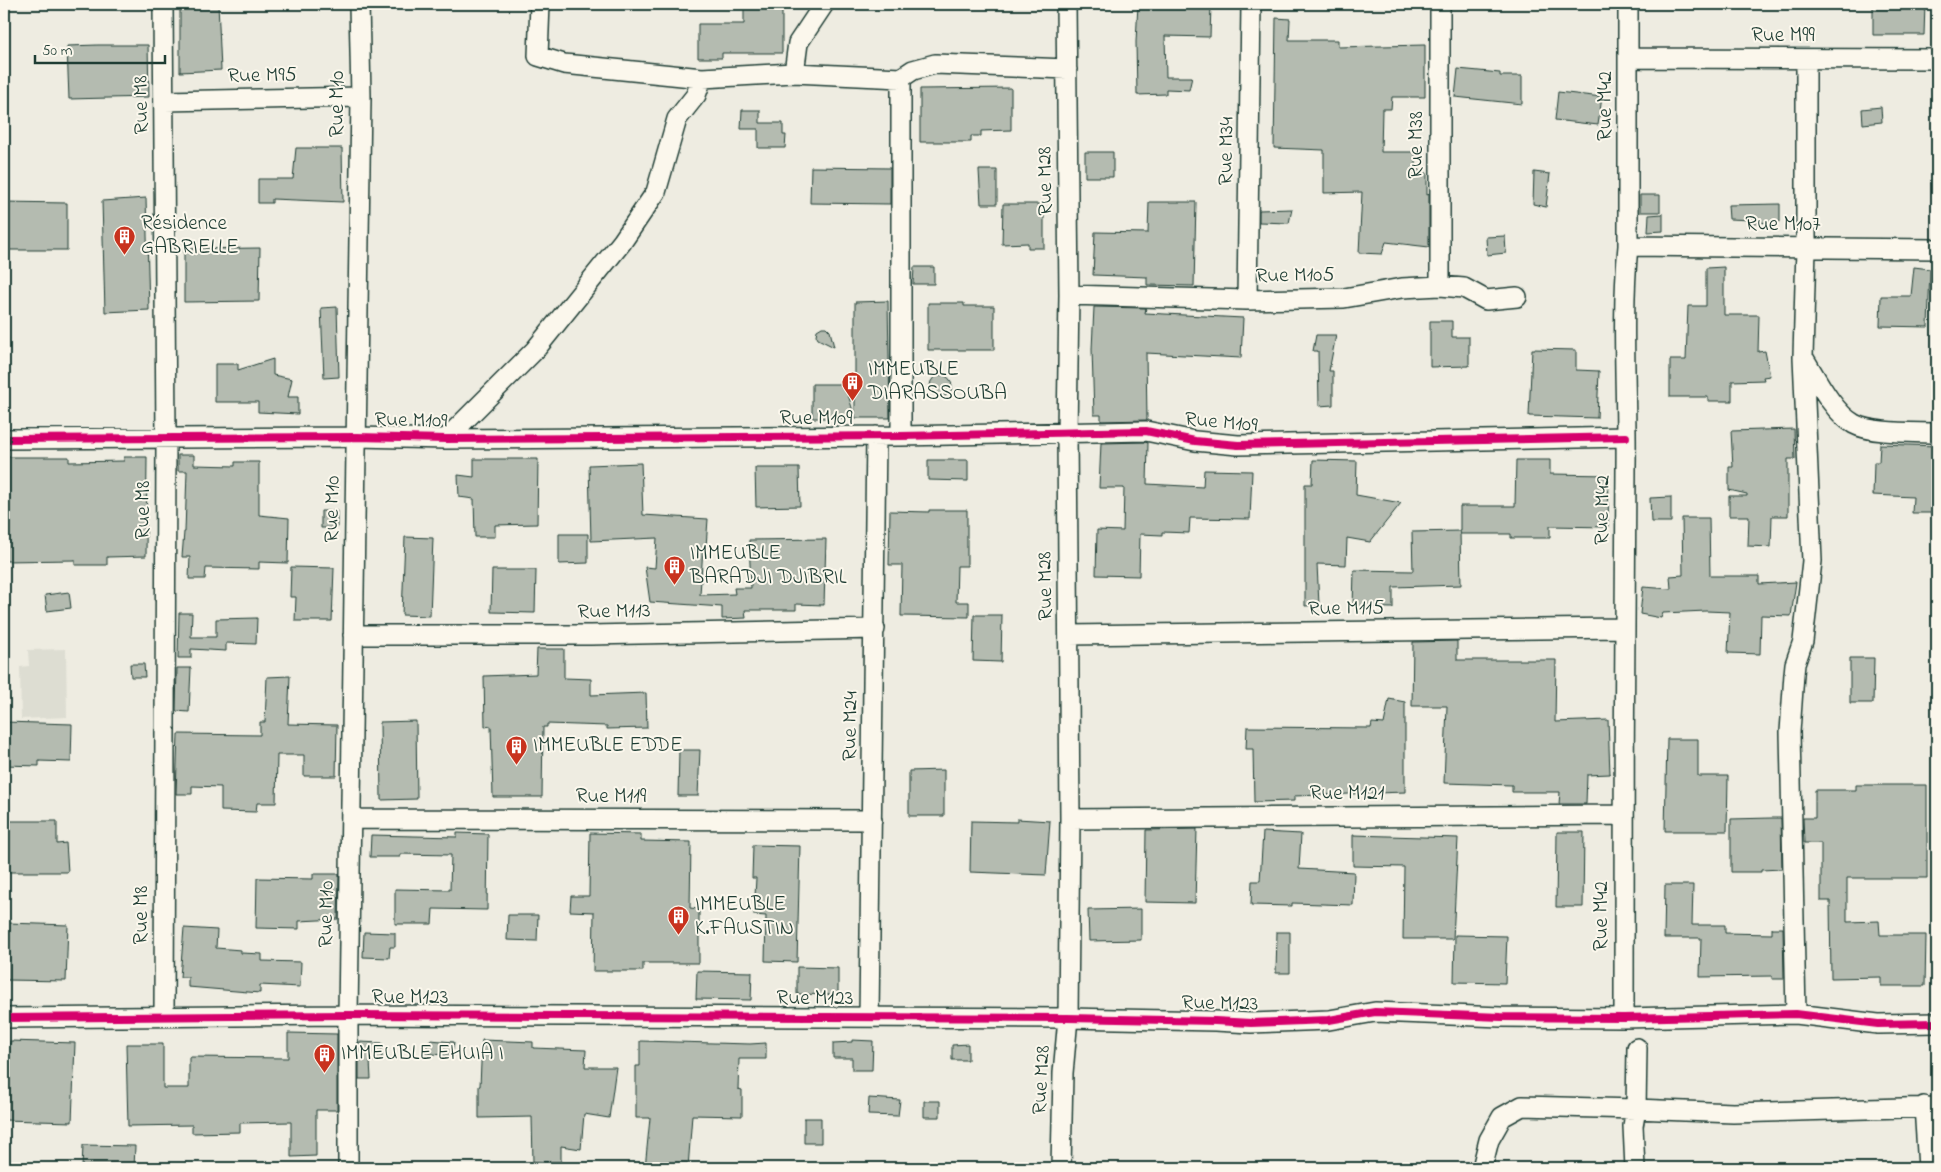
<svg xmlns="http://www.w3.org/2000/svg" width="1941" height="1172" viewBox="0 0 1941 1172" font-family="'Indie Flower',sans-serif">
  <rect width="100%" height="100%" fill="#eeece1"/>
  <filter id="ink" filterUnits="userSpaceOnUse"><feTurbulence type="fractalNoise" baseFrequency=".02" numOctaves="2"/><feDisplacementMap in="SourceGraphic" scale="10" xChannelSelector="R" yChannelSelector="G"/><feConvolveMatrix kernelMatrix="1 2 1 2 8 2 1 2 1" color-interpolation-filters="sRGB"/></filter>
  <g filter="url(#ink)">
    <path fill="#ddddd2" d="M66,649L67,717L21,719L20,667L29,666L28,650Z"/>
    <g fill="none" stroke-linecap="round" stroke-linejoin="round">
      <path stroke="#6c7d74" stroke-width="5" d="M1937,636V637"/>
    </g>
    <path fill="#b4bbb0" stroke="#1f3d34" d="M180,4H218L221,70L180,72Z
      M744,4H782V53H722V58H698V24H744Z
      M1138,4H1211L1210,37L1165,36L1166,77H1192L1189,90L1166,89V94L1137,95L1136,42Z
      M1873,4H1925L1924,35H1873Z
      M1276,18L1290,19L1289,40H1338V47L1425,45V97H1392L1391,109H1382L1381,152H1416V167H1419V173H1427V195L1429,194V247L1386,242L1382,254L1359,253L1362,192L1324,193V150L1274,148Z
      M98,45H148L149,97L69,99L67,46Z
      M1458,69L1500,73V76H1522V104L1455,97Z
      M1011,88V130L981,131V136H971V142H920V89Z
      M1558,92L1602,97L1598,125L1555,120Z
      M1881,107L1882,122L1863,124L1862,109Z
      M742,110H760V123H783V135H786L785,148H758V129H741Z
      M296,148H342L343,202L272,199V203H258V179H293Z
      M1085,152H1113V177H1085Z
      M811,167L890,168V204L810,203Z
      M979,170H997V204H981Z
      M1534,172L1550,174L1546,207L1533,204Z
      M1640,195H1660V212H1640Z
      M146,198L149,310L105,312L102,201Z
      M4,202L67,203V250H4Z
      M1149,202H1196L1194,286L1147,285V277L1093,275L1095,232L1148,233Z
      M1003,204H1044V248H1028V243L1002,244Z
      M1780,204V222L1752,223V220L1729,219L1728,205Z
      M1292,209L1289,223L1259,222V210Z
      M1663,214V231L1648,232L1649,215Z
      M1505,236L1506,253L1487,255L1486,237Z
      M260,248L259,301L184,302V249Z
      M914,267H934V284H913Z
      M1724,267V315H1759L1758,352L1765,351L1770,376L1763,377L1764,380L1732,381V401H1708V397H1670V360H1686L1688,306H1706V268Z
      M1914,267L1930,269L1928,327L1880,326L1881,296H1911Z
      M888,301L890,418H855V302Z
      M928,303H964V306H994V350H928Z
      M337,307L339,377L324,378L321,308Z
      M1094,307L1146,308L1145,313L1243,318L1241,358L1146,353L1147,420L1101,421V415H1094L1092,349Z
      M1430,321H1452V337H1469V366L1430,367Z
      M822,327H826L830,331L834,347L818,339L816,335L817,330Z
      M1316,335H1336L1329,371H1333V405L1319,406L1318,351H1313Z
      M1532,349L1576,350V370L1599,371L1597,418L1529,416Z
      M273,359V375L292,379L288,397H298V414L258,412V402H215V364H238V370Z
      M930 386a11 11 0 1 1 22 0a11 11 0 1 1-22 0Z
      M812,384H845L855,418H812Z
      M1794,429L1795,459H1788V516H1772L1771,547L1748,546L1749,516H1729V496H1747V494L1729,490V467H1733L1731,431Z
      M1145,442L1148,443L1147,484L1203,487L1204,470L1252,471L1250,519L1190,518L1189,533L1162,532V535L1140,534L1139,576L1096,575L1097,530L1123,531L1124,488H1099L1101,443Z
      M1880,444L1937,446V513H1912L1913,497L1873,495L1874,462H1879Z
      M178,455H194V465L235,466V462H259V515L289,518L288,563L259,562V569L206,568L205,579H189L190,557H182L184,532H185L187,471H178Z
      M4,457H69V462L124,461V457H147L146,556L107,557V565H75V560L4,561Z
      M474,459H538L537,524L495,525V537H475L474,499L459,497L458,475L474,477Z
      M928,460H968V481L928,480Z
      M1313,460L1357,461L1356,495L1401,503L1370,542L1347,538L1346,565L1317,564L1319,605L1305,606V484H1312Z
      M1516,460H1550V474L1609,475L1608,527L1550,526V538H1511V534H1460V506H1515Z
      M641,463L643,515L708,519L706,547H703L700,595L735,594L734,588H751L749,540L826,539L824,605L796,604V610H745L746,618L722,619V607L650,602L645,567L655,568L657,538L591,541L589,465Z
      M755,468H799L800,506L756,507Z
      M1671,497V522H1651L1650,498Z
      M929,510H967V566H957L956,602H969V617L901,616L902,565H889L890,511L929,512Z
      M321,511H337V528H321Z
      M1682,518H1709L1710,576H1759V584L1796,582L1791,616L1761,615L1760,654L1728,653L1730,612L1706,611L1663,613L1661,618L1640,614L1643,587L1671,589L1670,576L1683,575Z
      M1460,531L1461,585L1393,587V608L1353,607L1354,570L1413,571L1412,532Z
      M559,534H588V563L559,564Z
      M405,537L433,538L430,616L402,615Z
      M291,567L334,568L332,621H295L296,597H290Z
      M492,570H536L535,613L491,612Z
      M69,592L71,608L47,611L45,595Z
      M179,613H192L191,637H216V619L257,618L256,644L226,643V651L191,649V658H178Z
      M974,615H1002L1001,662L973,661Z
      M1457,641V660H1556L1555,722L1608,720L1610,774L1587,775L1586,804H1559L1560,792H1512V785L1444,783L1447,706H1412L1413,642Z
      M537,649H564V678L591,679V695L646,693L647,728L607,729V726L547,724V727H543L542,797H493L491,726L485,727L484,676L536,674Z
      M1850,658H1874L1873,703H1850Z
      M130,664H144L145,677H131Z
      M177,668H191L189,712L176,711Z
      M290,676L288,724L337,725L336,776H304V755H277L276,803H257L256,812L221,811V787L192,786V794H176L178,734L260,735V722H265L267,677Z
      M1389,699L1405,702V792L1294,796V801L1254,802L1253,749H1246L1247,727L1371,728L1372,723L1384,724Z
      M416,721L417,799L381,800L380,722Z
      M4,722L72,724L71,762L39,761V766L4,765Z
      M1667,739H1698V776H1728L1727,831H1665Z
      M679,750H700L698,796H678Z
      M944,770V816H909V771Z
      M1856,785H1927V878H1847V922L1879,921L1880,935H1926L1925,986H1881V977L1831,978L1830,901H1821V843H1804L1803,818H1815V790H1856Z
      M1771,818H1781L1782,869L1761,870V872H1731V819Z
      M1017,819L1050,821L1046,875L970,872L971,821L1017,822Z
      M4,821H57V844L66,843L68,872H9V870H4Z
      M1197,829L1195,903L1145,902L1146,830Z
      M1263,832L1301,834L1299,869L1354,872L1353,905L1292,903V906L1251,905L1252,881H1260Z
      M1557,832H1584L1583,907H1556Z
      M457,833L488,834L487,910L433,909L432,924H395V889L450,890L451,855L400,854V857H370L371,835L457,837Z
      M590,833L641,834V841L691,842L690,908L699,909V963H643V971H593L594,912L570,911L571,896H589Z
      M1353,835L1458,838L1453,939H1403L1404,867L1353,866Z
      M753,845L800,846L797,962L765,961L766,916L754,915L756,878H752Z
      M313,874H339L338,919L299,921V929L256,928L257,878L313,879Z
      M1665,885H1693L1692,925H1725V933L1772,934V928H1783L1784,979H1772V976L1700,977L1701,938H1664Z
      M1141,909V940L1089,941L1088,910Z
      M508,915H538L537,941L507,940Z
      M8,923L68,925L66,981L6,980Z
      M184,928L217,930L216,948L241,950V953L262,954V961L301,962L300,987L260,985V993L188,987V977H180Z
      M364,932L395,933V947H390L389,958L363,957Z
      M1277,932H1290V973H1276Z
      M1455,935L1507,936L1505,983L1454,982Z
      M797,967L838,968V995L797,994Z
      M697,971L752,972L751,1000L696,999Z
      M288,1033L337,1034V1110H316V1156L291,1157V1122L240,1123V1132L192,1133V1125L128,1126L126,1044H163V1088H189V1057L288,1058Z
      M430,1040L454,1042L452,1056L424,1053Z
      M482,1040L533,1042V1048L586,1050L585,1067H616L609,1118L584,1114L581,1149L561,1146V1162H533L532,1117L479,1118V1086H480Z
      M852,1040L873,1041L872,1070H852V1058H833V1043L852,1042Z
      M10,1041L75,1043L72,1122L4,1120V1044H10Z
      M640,1041L750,1044L766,1043V1059H739L738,1089L742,1090V1116L692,1115L688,1168H645L650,1118H636V1066H640Z
      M359,1042L382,1043V1061H370L371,1079H359Z
      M968,1044V1060H952V1045Z
      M869,1098L900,1100L898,1116L868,1115Z
      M924,1101H940V1117H924Z
      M804,1118H821V1143H804Z
      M83,1145L135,1146L134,1168H82Z"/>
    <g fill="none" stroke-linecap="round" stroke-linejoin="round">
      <defs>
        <path id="minor" d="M163,4L166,438L164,1016
          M540,4L538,56L564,64L702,78
          M1440,4V286
          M1629,58L1937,59
          M794,73L798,43L824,4
          M165,101L361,97
          M1628,246L1937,249
          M1069,295L1247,300L1344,298L1402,288L1440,286L1464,288L1486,300L1517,297
          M1247,300L1251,4
          M1805,360C1817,380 1834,413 1854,424C1872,434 1915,432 1937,433
          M901,436V78L913,70L935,64L1067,69
          M4,439L357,437L446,439L901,436L1146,431L1195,441L1238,445L1626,437
          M446,439L535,350L622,242L656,192L677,119L696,95L702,78L794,73L901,78
          M353,635H591L875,629
          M1069,635L1624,628
          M351,819L872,820
          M1070,819L1624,815
          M1796,1014L1790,732L1794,674L1795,664L1803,641L1812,561L1803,357L1806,248V59
          M869,1017L876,436
          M4,1018L348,1015L1068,1018L1215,1021L1251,1023L1329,1020L1375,1012L1501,1017L1624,1018L1796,1014L1878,1024L1937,1023
          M1624,1018C1624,834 1624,651 1626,467C1627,394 1621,319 1628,246V4
          M1924,1106L1928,1168
          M348,1168V1015L361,97L359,4
          M1061,1168L1063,1073L1068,1018L1070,819L1067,434L1069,295L1066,4
          M1482,1168L1489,1140L1502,1117L1522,1106L1636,1109L1637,1048
          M1635,1168L1633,1126L1636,1109L1733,1113L1937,1107"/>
      </defs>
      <use href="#minor" stroke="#1f3d34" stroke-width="22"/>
      <use href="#minor" stroke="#fbf7ec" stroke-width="19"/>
      <defs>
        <path id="cycleway" d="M4,439L357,437L446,439L901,436L1146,431L1195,441L1238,445L1626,437
          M4,1018L348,1015L1068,1018L1215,1021L1251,1023L1329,1020L1375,1012L1501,1017L1624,1018L1796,1014L1878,1024L1937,1023"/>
      </defs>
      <use href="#cycleway" stroke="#fbf7ec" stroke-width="11"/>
      <use href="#cycleway" stroke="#d6006c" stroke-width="8"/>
    </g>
  </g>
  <defs>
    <symbol id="building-pin" viewBox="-11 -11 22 30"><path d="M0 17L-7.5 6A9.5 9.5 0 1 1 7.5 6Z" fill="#c8321e" stroke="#fbf7ec"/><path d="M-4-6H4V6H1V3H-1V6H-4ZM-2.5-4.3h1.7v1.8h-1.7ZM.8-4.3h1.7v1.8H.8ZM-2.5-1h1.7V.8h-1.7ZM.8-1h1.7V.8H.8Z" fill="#fff"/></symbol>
  </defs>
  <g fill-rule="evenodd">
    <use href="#building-pin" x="112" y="224" width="25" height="34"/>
    <use href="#building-pin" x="840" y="370" width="25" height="34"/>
    <use href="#building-pin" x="662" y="554" width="25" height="34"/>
    <use href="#building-pin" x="504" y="734" width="25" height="34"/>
    <use href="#building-pin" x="666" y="904" width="25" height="34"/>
    <use href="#building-pin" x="312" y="1042" width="25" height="34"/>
  </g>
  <g text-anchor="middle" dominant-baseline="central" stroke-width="4" stroke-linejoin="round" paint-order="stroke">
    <g font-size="21" fill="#1f3d34" stroke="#fbf7ec">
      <text x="1783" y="36">Rue M99</text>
      <text transform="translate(262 76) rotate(-1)">Rue M95</text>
      <text transform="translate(338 104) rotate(-90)">Rue M10</text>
      <text transform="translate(142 105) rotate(-91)">Rue M8</text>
      <text transform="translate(1606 106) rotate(-90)">Rue M42</text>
      <text transform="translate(1417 145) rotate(-90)">Rue M38</text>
      <text transform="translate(1227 151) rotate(-89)">Rue M34</text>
      <text transform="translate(1046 181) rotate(-91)">Rue M28</text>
      <text x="1783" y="225">Rue M107</text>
      <text transform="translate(1295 276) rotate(-1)">Rue M105</text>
      <text x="816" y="419">Rue M109</text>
      <text transform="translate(411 421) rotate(1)">Rue M109</text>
      <text transform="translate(1221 423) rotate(5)">Rue M109</text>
      <text transform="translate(333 509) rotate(-89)">Rue M10</text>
      <text transform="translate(144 510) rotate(-90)">Rue M8</text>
      <text transform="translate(1603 510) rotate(-89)">Rue M42</text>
      <text transform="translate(1046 586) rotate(-91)">Rue M28</text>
      <text transform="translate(1346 609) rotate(-1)">Rue M115</text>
      <text transform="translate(614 612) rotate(-1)">Rue M113</text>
      <text transform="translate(851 726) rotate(-89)">Rue M24</text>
      <text x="1347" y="794">Rue M121</text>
      <text x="611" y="797">Rue M119</text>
      <text transform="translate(327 914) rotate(-89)">Rue M10</text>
      <text transform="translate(142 915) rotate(-90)">Rue M8</text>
      <text transform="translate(1602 916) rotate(-90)">Rue M42</text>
      <text x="410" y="998">Rue M123</text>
      <text x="815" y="999">Rue M123</text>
      <text transform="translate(1220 1004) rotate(1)">Rue M123</text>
      <text transform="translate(1042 1080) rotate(-87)">Rue M28</text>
    </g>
    <g font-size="21" fill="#1f3d34" stroke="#fbf7ec" text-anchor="start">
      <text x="141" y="224">Résidence<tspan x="141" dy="24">GABRIELLE</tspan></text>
      <text x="868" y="370">IMMEUBLE<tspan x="868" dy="24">DIARASSOUBA</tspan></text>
      <text x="690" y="554">IMMEUBLE<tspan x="690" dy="24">BARADJI DJIBRIL</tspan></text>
      <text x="533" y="746">IMMEUBLE EDDE</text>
      <text x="695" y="905">IMMEUBLE<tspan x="695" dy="24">K.FAUSTIN</tspan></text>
      <text x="341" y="1054">IMMEUBLE EHUIA I</text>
    </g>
  </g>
  <rect width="1941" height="1172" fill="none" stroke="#fbf7ec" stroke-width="20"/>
  <rect x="10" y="10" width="1921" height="1152" fill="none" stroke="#1f3d34" stroke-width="2" filter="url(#ink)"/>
  <path d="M35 55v8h130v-8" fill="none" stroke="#1f3d34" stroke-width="2.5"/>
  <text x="42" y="55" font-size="15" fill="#1f3d34" stroke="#fbf7ec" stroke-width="4" paint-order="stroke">50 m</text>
</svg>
